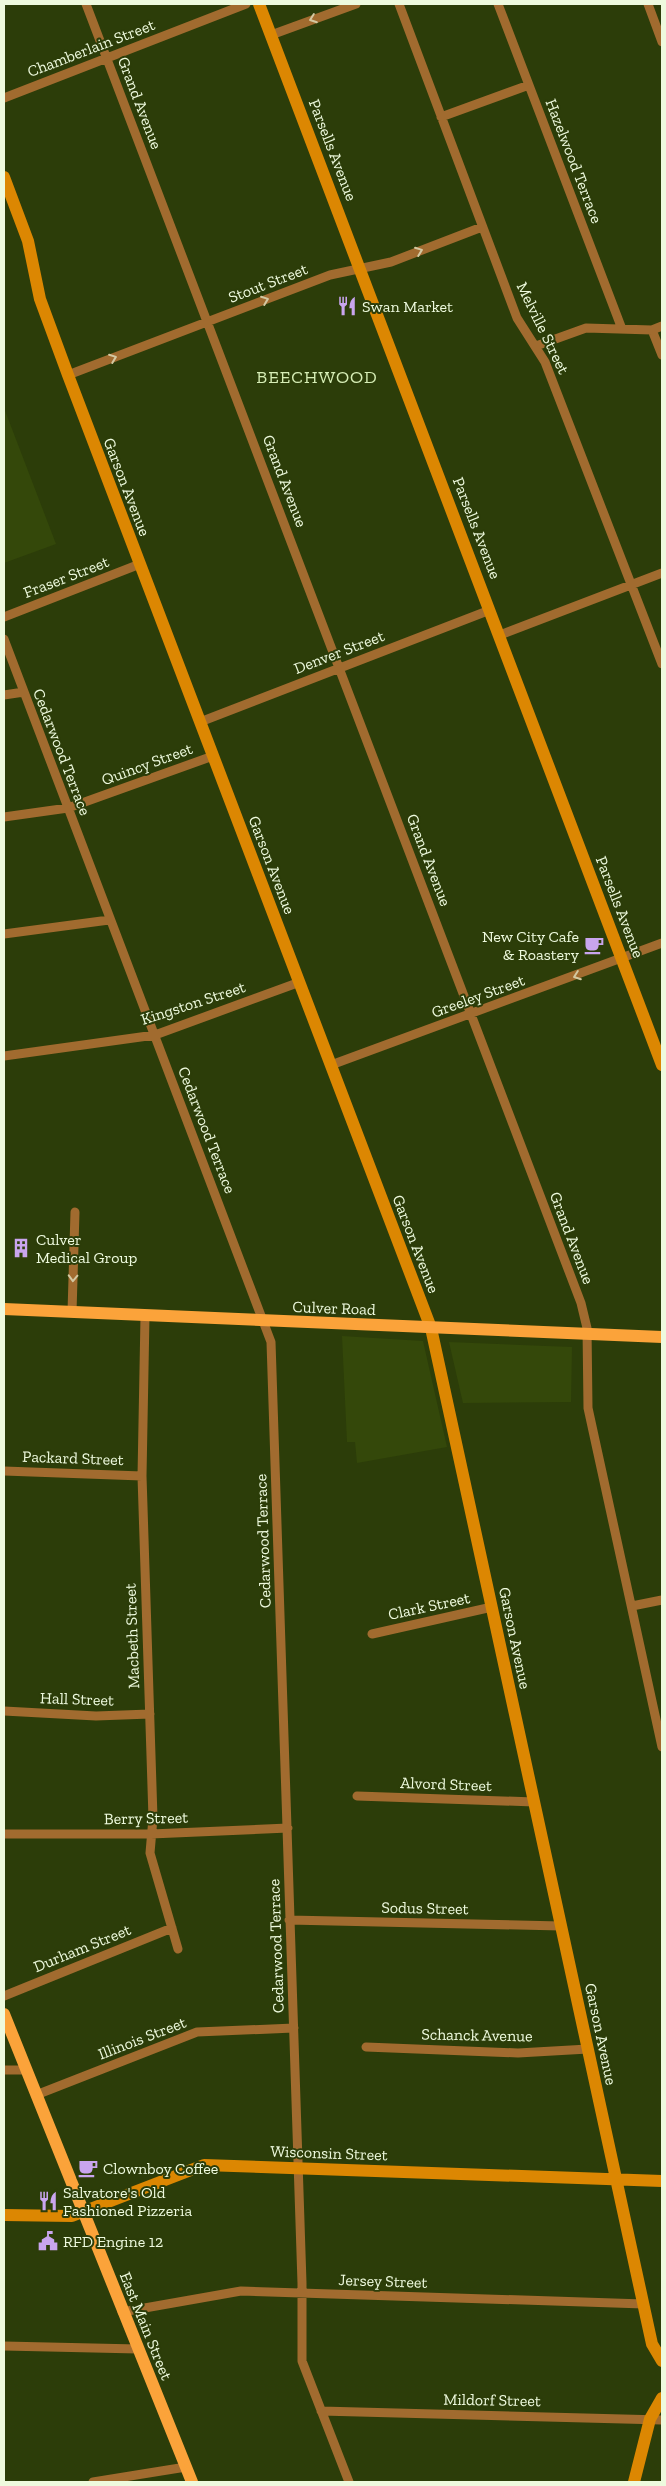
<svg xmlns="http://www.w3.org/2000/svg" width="666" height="2486" viewBox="0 0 666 2486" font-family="'Zilla Slab',serif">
  <rect width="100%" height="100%" fill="#2c3d09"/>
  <path fill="#34480a" d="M4,408L56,544L4,563V407Z
    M342,1336L423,1341L447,1447L357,1463L355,1442H347Z
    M449,1342L572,1347L571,1402L463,1403Z"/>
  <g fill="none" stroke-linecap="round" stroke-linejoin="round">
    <path stroke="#a16b2f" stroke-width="9" d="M86,4L581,1303L587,1328L588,1408L662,1747
      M399,4L517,318L545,362L662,664
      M498,4L622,329
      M648,4L662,42
      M271,35L356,4
      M4,98L246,4
      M441,117L529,85
      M652,330L662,355
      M536,346L586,328L652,330L662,326
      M68,375L330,275L391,262L482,227
      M4,617L140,564
      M500,635L662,573
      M4,639L271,1342L302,2283V2361L349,2482
      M4,695L24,692
      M200,722L490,610
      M4,817L68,808L213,756
      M4,934L109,920
      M4,1056L155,1035L300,982
      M331,1065L662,943
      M72,1312L75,1212
      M145,1316L142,1476L153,1818L150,1853L178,1949
      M4,1471L142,1476
      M632,1606L662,1600
      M372,1634L492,1607
      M4,1711L96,1716L150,1714
      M357,1796L534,1802
      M4,1834H151L288,1828
      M289,1920L561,1926
      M4,1996L172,1928
      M366,2047L518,2053L588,2049
      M4,2070H26
      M36,2095L197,2032L294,2028
      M122,2312L241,2291L644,2304
      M4,2346L138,2349
      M321,2411L662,2420
      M93,2482L186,2467"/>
    <path stroke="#dc8702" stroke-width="12" d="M259,4L662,1065
      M4,177L28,241L40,299L68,375L431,1328L652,2344L662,2361
      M4,2215L72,2216L204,2165L662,2181
      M634,2482L650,2419L662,2398"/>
    <path stroke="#fba33a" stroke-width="12" d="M4,1309L662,1337
      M4,2014L192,2482"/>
  </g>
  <defs><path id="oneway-chevron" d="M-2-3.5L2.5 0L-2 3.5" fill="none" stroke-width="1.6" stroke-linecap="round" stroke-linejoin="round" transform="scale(1.25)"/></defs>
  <g stroke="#d3c8a1">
    <use href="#oneway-chevron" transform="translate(313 19) rotate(160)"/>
    <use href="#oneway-chevron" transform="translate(419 251) rotate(-21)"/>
    <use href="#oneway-chevron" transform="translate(265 300) rotate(-21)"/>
    <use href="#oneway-chevron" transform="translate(113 358) rotate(-21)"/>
    <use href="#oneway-chevron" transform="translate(577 976) rotate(160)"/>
    <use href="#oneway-chevron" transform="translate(73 1278) rotate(92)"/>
  </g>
  <defs>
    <symbol id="restaurant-bare" viewBox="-9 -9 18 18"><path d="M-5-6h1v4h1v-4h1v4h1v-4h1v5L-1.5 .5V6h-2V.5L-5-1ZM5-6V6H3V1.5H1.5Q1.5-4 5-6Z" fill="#c9a5ee" stroke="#2c3d09" stroke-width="2.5" paint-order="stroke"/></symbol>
    <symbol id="cafe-bare" viewBox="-9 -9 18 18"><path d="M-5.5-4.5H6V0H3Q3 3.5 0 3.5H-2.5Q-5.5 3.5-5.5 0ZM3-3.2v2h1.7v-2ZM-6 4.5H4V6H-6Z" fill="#c9a5ee" stroke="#2c3d09" stroke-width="2.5" paint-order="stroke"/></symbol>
    <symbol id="building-bare" viewBox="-9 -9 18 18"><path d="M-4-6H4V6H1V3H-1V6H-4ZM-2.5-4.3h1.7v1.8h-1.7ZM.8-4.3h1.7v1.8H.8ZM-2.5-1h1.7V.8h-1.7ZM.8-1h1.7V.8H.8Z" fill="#c9a5ee" stroke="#2c3d09" stroke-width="2.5" paint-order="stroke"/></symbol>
    <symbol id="civic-bare" viewBox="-9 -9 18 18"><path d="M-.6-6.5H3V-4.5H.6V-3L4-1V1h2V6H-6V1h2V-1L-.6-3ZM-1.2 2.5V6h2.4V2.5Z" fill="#c9a5ee" stroke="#2c3d09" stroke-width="2.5" paint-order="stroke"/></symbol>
  </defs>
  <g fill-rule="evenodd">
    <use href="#restaurant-bare" x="333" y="292" width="28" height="28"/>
    <use href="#cafe-bare" x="580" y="931" width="28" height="28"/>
    <use href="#building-bare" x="7" y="1234" width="28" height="28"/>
    <use href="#cafe-bare" x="74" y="2154" width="28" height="28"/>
    <use href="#restaurant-bare" x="34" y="2187" width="28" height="28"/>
    <use href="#civic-bare" x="34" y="2227" width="28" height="28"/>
  </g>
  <g text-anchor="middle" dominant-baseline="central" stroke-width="4" stroke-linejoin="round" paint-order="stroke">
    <g font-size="16" fill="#eefade" stroke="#2c3d09">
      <text transform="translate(91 48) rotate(-21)">Chamberlain Street</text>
      <text transform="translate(140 103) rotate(69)">Grand Avenue</text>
      <text transform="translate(333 150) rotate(69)">Parsells Avenue</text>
      <text transform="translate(574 161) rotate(69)">Hazelwood Terrace</text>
      <text transform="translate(268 283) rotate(-21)">Stout Street</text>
      <text transform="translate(543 328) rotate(64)">Melville Street</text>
      <text transform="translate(285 481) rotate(69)">Grand Avenue</text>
      <text transform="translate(127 487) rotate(69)">Garson Avenue</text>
      <text transform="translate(477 528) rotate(69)">Parsells Avenue</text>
      <text transform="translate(66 577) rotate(-21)">Fraser Street</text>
      <text transform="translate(339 652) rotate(-21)">Denver Street</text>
      <text transform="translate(62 752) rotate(69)">Cedarwood Terrace</text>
      <text transform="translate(147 764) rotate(-20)">Quincy Street</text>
      <text transform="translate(429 860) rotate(69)">Grand Avenue</text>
      <text transform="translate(272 865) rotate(69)">Garson Avenue</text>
      <text transform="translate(620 907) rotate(69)">Parsells Avenue</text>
      <text transform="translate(478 996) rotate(-20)">Greeley Street</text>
      <text transform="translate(193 1003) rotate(-18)">Kingston Street</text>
      <text transform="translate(207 1130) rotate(69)">Cedarwood Terrace</text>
      <text transform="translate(572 1238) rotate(69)">Grand Avenue</text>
      <text transform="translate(416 1244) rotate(69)">Garson Avenue</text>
      <text transform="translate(334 1308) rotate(2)">Culver Road</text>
      <text transform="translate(73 1458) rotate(2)">Packard Street</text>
      <text transform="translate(263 1541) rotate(-92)">Cedarwood Terrace</text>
      <text transform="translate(429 1606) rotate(-12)">Clark Street</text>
      <text transform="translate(132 1636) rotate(-92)">Macbeth Street</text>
      <text transform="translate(515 1638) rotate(78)">Garson Avenue</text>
      <text transform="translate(77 1699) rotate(2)">Hall Street</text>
      <text transform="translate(446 1784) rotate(2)">Alvord Street</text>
      <text transform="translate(146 1818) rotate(-1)">Berry Street</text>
      <text transform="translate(425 1908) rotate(1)">Sodus Street</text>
      <text transform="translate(276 1946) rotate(-92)">Cedarwood Terrace</text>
      <text transform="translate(82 1948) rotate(-22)">Durham Street</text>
      <text transform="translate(601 2034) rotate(78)">Garson Avenue</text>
      <text transform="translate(477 2035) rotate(1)">Schanck Avenue</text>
      <text transform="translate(142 2038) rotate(-21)">Illinois Street</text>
      <text transform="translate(329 2153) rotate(2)">Wisconsin Street</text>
      <text transform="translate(383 2281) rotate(2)">Jersey Street</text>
      <text transform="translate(146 2326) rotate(68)">East Main Street</text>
      <text transform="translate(492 2400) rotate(1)">Mildorf Street</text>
    </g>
    <g font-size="16" fill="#eefade" stroke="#2c3d09" text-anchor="start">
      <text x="362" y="306">Swan Market</text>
      <text x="579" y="936" text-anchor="end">New City Cafe<tspan x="579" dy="18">&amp; Roastery</tspan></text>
      <text x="36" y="1239">Culver<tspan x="36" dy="18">Medical Group</tspan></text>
      <text x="103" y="2168">Clownboy Coffee</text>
      <text x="63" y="2192">Salvatore's Old<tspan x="63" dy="18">Fashioned Pizzeria</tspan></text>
      <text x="63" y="2241">RFD Engine 12</text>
    </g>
    <g font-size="18" letter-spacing="1" fill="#d7eeb6" stroke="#2c3d09">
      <text x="317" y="377">BEECHWOOD</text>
    </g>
  </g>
  <rect width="666" height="2486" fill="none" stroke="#eefade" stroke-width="10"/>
</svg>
